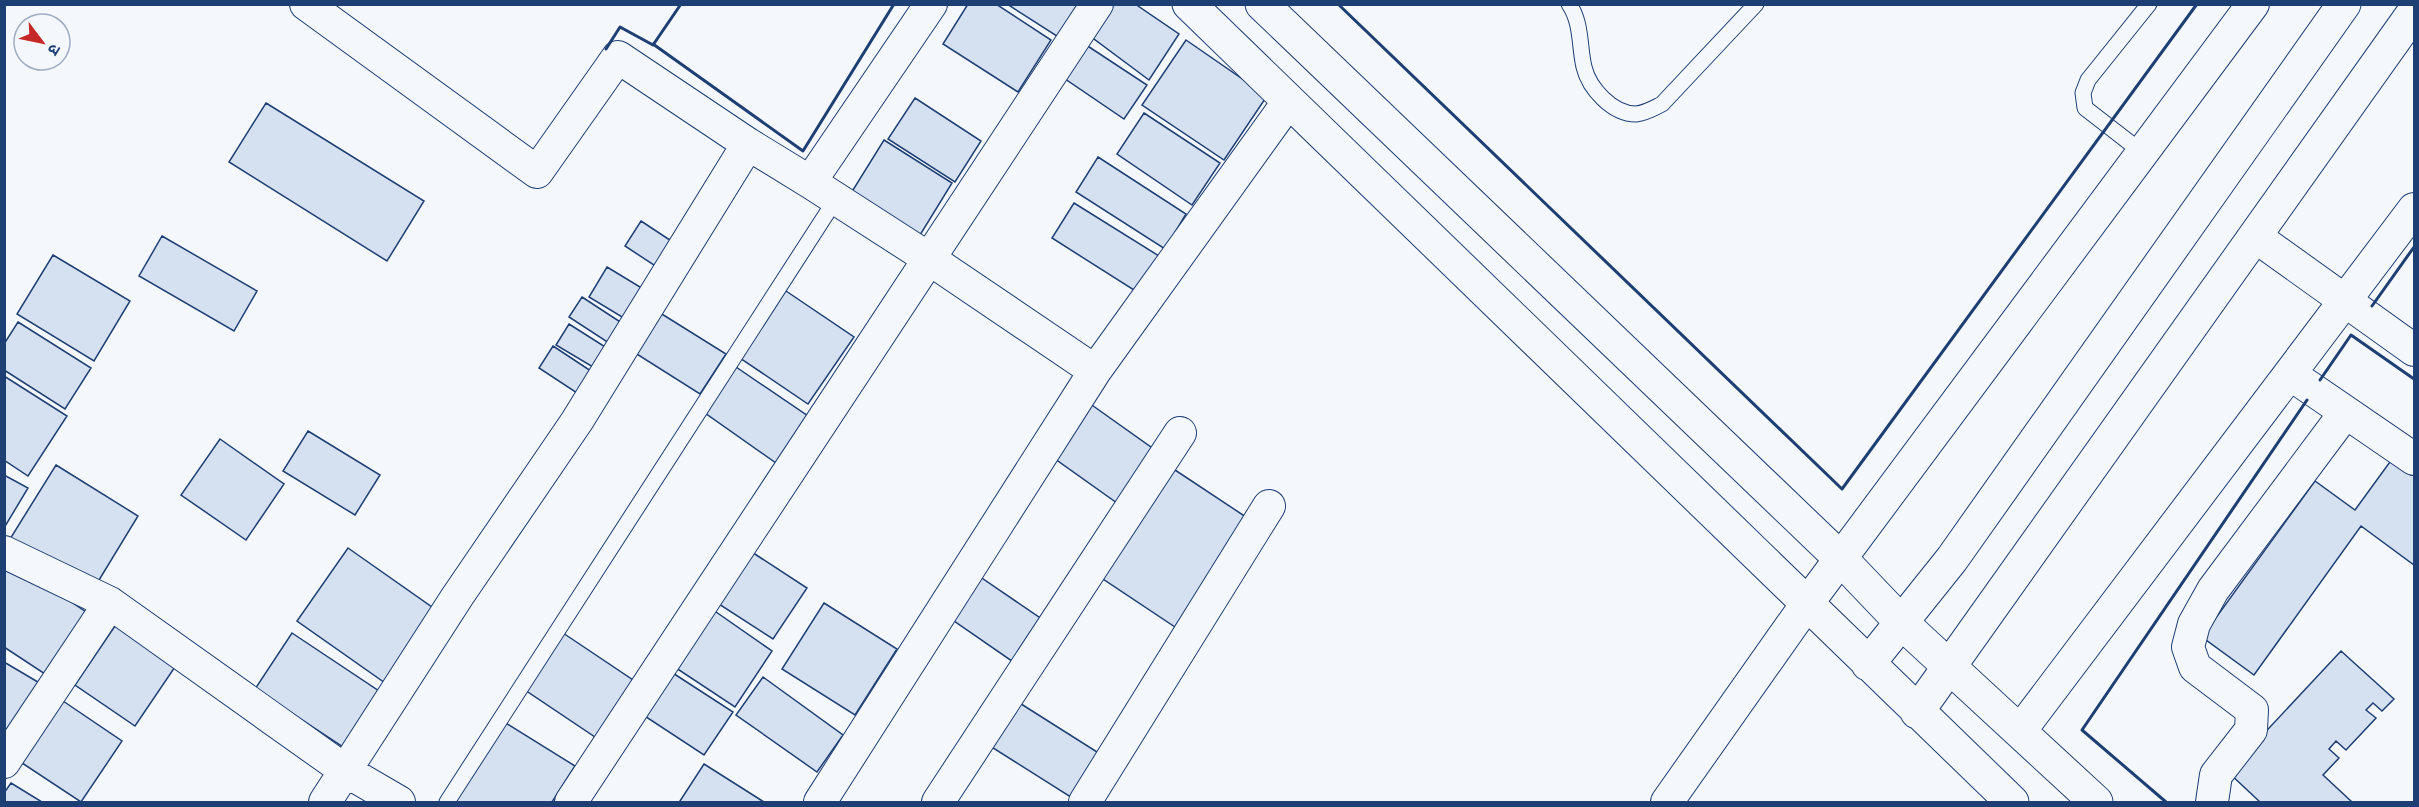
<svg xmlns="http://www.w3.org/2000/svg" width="2419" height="807" viewBox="0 0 2419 807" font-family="'Archivo Narrow','Noto Sans Devanagari',sans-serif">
  <rect width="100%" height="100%" fill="#f4f7fb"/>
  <path fill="#d5e0f0" stroke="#1d3f73" stroke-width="1.5" d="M968,4H996L1051,40L1018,92L943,44Z
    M1007,4H1085L1063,40Z
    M1105,4H1135L1179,34L1149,80L1086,33Z
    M1077,39L1147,85L1124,119L1055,72Z
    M1186,40L1267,96L1224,160L1142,105Z
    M915,98L981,141L955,182L888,139Z
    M266,103L424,201L387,261L229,162Z
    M1144,113L1220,163L1192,205L1117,154Z
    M884,140L952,183L917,240L848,198Z
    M1098,157L1186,214L1165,249L1076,192Z
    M1074,203L1159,256L1137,292L1052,238Z
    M641,221L679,246L663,271L625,246Z
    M162,236L257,291L234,331L139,276Z
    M53,255L130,301L94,361L17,314Z
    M607,267L645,290L627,320L589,297Z
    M783,289L854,337L808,404L737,356Z
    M582,297L628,327L615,347L569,317Z
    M657,311L726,354L700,394L632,351Z
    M18,322L91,368L65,409L4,370V344Z
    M569,324L610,350L598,370L556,345Z
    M553,346L594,373L580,395L539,368Z
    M736,367L808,416L776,463L705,413Z
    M4,376L67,416L28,476L4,460Z
    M1089,403L1155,450L1117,503L1051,456Z
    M308,431L380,475L355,515L283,471Z
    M220,439L284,484L246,540L181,495Z
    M2395,455L2414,469V565L2361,526L2254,675L2202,637L2315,481L2355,510Z
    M56,465L138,516L93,590L10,539Z
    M1172,468L1246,517L1175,627L1100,577Z
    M4,475L28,488L4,528Z
    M741,545L807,588L773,639L708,597Z
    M348,548L439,612L388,685L297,621Z
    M6,558L92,616L51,678L4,647V561Z
    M973,572L1052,626L1022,668L944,614Z
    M824,603L897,649L855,715L782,669Z
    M706,605L772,651L735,707L667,662Z
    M117,623L177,664L135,726L75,685Z
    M292,633L388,697L352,753L255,689Z
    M563,633L639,684L601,741L525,690Z
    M2341,651L2394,699L2382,711L2373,703L2366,710L2376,718L2346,750L2336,741L2329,749L2339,758L2323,775L2352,802H2260L2228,772Z
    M4,662L48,688L4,734Z
    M662,666L733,712L704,755L634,709Z
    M763,677L843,735L817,772L736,715Z
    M63,701L122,741L81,802L22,763Z
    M1018,702L1105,757L1077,801L990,746Z
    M504,722L575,766L552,802H454Z
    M704,764L764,802H682L680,801Z
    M11,783L42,802H4V793Z"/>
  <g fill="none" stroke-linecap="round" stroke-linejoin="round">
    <defs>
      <path id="lane" d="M1569,4C1582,23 1579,46 1584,67C1589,88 1612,114 1636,114C1646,113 1654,108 1662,104L1756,4
        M2143,153L2085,108L2083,93L2088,80L2149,4
        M447,802L836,199"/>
      <path id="street" d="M306,4L537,172L618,57L748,144
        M810,182L928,258L1095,371
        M2256,237L2414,350
        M2290,374L2414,459
        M4,552L110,603L346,771L399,802
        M2020,731L2414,209
        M4,762L110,603
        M325,802L457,597L577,421L748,144L810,182L931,4
        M571,802L1097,4
        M820,802L1095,371L1289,101
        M938,802L1180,433
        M1085,802L1269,506
        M1667,802L1806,605L2253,4
        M2212,802L2216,775L2251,730L2252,710L2195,667L2188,647L2194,624L2213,590L2345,413"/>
      <path id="secondary" d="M1189,4L2012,802
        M1262,4L1841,559L1902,623L2096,802
        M1868,664L1952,559L2344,4
        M1917,712L2414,12"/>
    </defs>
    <use href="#lane" stroke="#1d3f73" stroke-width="17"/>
    <use href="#street" stroke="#1d3f73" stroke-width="34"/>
    <use href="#secondary" stroke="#1d3f73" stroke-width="35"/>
    <use href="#lane" stroke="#f4f7fb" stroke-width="15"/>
    <use href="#street" stroke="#f4f7fb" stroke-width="32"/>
    <use href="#secondary" stroke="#f4f7fb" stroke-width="33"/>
    <path stroke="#1d3f73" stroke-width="3" d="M1338,4L1842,489L2197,4
      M653,44L803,151L894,4
      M606,49L620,27L653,45L681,4
      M2372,306L2414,247
      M2320,380L2351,335L2414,379
      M2166,802L2082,730L2307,400"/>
  </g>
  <rect width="2419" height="807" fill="none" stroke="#1d3f73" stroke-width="12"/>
  <g transform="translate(42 42) rotate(122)"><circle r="28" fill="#f4f7fb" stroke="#9eadc5" stroke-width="1.5"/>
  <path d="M0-4.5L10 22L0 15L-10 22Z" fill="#c62828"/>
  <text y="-9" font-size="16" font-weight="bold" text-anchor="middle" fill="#1d3f73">उ</text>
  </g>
</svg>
